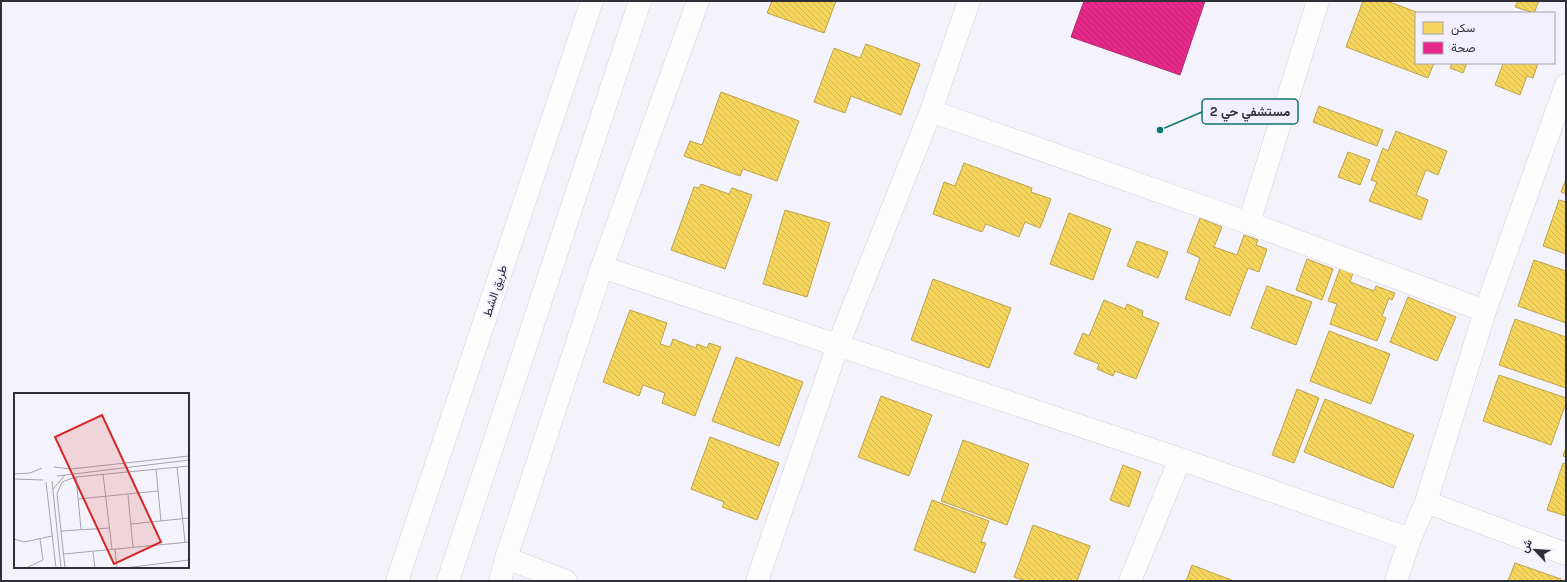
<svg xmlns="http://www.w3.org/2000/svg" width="1567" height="582" viewBox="0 0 1567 582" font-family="Karla,Vazirmatn,sans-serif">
  <defs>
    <pattern id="homes-back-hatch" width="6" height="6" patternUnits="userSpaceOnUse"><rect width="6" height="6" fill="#f6d55c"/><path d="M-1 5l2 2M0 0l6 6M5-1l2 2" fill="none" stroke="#d3b751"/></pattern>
    <pattern id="health-back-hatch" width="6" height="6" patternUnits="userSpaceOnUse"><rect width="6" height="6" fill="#e7298a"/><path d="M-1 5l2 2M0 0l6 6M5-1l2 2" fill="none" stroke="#bc2472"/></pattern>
  </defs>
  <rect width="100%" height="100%" fill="#f4f2fa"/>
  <path fill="url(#homes-back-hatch)" stroke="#bba351" d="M772,1H836L824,33L767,13Z
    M1363,1H1387L1419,13H1416V63H1434L1428,78L1346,47Z
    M1518,1H1539L1534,13L1515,7Z
    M866,44L920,64L901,115L851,96L845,113L814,102L834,48L860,58Z
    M1452,63H1467L1463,73L1450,68Z
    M1499,63H1538L1533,78L1527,76L1520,95L1495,85L1503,64Z
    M721,92L799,121L777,181L743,169L740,176L684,156L690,141L702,145Z
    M1319,106L1383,130L1377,146L1313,122Z
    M1396,131L1447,151L1438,175L1426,170L1416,195L1428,200L1421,220L1369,201L1377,182L1371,180L1383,148L1388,151Z
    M1348,152L1370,160L1360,185L1338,177Z
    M964,163L1032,188L1031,192L1051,199L1040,228L1025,222L1019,237L986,224L982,232L933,214L944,182L955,186Z
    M1566,179V194L1561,192Z
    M701,184L729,194L732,188L752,195L725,269L671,250L694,187L699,188Z
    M1559,200L1566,202V254L1543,246Z
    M785,210L830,223L807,297L763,284Z
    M1069,213L1111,229L1093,280L1050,264Z
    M1200,218L1222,227L1214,247L1237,255L1244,235L1258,240L1256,245L1267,249L1259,272L1248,268L1230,316L1185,299L1200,258L1187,252Z
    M1137,241L1168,252L1158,278L1127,266Z
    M1307,259L1333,269L1322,300L1296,290Z
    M1534,260L1566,271V323L1518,306Z
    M1341,266L1354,270L1350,282L1374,291L1376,286L1395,293L1392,300L1389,298L1382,316L1386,318L1377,341L1330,324L1337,304L1328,301Z
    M933,279L1011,308L989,368L911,340Z
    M1267,286L1312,302L1296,345L1251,328Z
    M1408,297L1456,317L1437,361L1390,342Z
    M1104,300L1125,309L1127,304L1143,311L1142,316L1159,323L1136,379L1115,371L1113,376L1097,369L1099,364L1074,354L1083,333L1089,336Z
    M630,310L667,323L660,344L670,347L673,339L696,348L697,344L707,348L709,343L721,347L695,416L662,403L665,393L643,385L639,396L603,382Z
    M1515,319L1566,337V388L1499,365Z
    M1329,331L1390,354L1371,404L1310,381Z
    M736,357L803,382L779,446L712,421Z
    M1499,375L1566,398V403L1551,445L1483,421Z
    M1297,389L1319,398L1294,463L1272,455Z
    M881,396L932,415L909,476L858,457Z
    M1325,399L1414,435L1393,488L1304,452Z
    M710,437L779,463L757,520L722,507L724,502L691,489Z
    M963,440L1029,464L1007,525L941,501Z
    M1566,447V457L1563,456Z
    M1563,463L1566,464V516L1547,510Z
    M1123,465L1141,472L1129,507L1110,500Z
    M932,500L989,521L981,542L986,543L975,573L914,550Z
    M1033,525L1090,546L1077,581H1025L1014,577Z
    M1515,563L1561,579L1560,581H1508Z
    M1192,565L1234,581H1186Z"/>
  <path fill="url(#health-back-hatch)" stroke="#b02b71" d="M1084,1H1205L1180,75L1071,37Z"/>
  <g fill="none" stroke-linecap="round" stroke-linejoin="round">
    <defs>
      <path id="minor" d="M931,111L1249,223L1485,311
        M1249,223L1318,1
        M602,267L1180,459L1410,539
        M1426,502L1566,554
        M506,558L566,581
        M500,581L506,558L602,267L698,1
        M757,581L838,345L931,111L969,1
        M1130,581L1180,459
        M1396,581L1410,539L1426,502L1485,311L1566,85"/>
      <path id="primary" d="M397,581L592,1
        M448,581L640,1"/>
    </defs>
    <use href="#minor" stroke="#d2d0d8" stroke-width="23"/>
    <use href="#primary" stroke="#d2d0d8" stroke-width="23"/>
    <use href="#minor" stroke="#fdfdfe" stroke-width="22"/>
    <use href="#primary" stroke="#fdfdfe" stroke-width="22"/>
  </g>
  <g text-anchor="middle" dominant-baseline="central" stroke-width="4" stroke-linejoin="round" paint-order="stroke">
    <g font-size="12" fill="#312f38" stroke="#f2effe">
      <text transform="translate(495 291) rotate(-72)">طريق الشط</text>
    </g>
  </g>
  <g transform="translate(14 393)">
    <rect width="175" height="175" fill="#f4f2fa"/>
    <path fill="none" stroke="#a6a4ac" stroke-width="1" d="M40,74L57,76L175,63M163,74L171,149M142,76L147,128M0,81L16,80L28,75M89,81L98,156M43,83L175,67M62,84L67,136M0,86L29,87M38,88L47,175M32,89L42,175M39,96L51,82M114,102L119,154M64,106L144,98M117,131L175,125M47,138L96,135M0,146L10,149L38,143M101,156L103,175M79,159L81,175M50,161L175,149M12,175L29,167L26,146M51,175L43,101L48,89L62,84L175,73M111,175L175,167"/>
    <path fill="#d62828" fill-opacity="0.15" stroke="#d62828" stroke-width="2" d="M88,22L147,149L100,171L41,44Z"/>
    <rect width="175" height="175" fill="none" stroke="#312f38" stroke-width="2"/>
  </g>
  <path fill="none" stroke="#0f766e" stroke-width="1.5" d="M1160 130L1202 112"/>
  <circle fill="#0f766e" stroke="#f2effe" stroke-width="1.5" cx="1160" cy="130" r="4"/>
  <rect fill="#f2effe" stroke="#0f766e" stroke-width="1.5" x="1202" y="99" width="96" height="25" rx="4"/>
  <g font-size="13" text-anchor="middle" font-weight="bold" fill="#312f38">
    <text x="1250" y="116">مستشفي حي 2</text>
  </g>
  <rect width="1567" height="582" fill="none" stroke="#312f38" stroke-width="4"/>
  <rect x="1415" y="12" width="140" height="52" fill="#f2effe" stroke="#a5a2af"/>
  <rect x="1423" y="22" width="20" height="12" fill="#f6d55c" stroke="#a5a2af"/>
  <text x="1451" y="32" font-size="12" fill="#312f38">سكن</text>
  <rect x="1423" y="42" width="20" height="12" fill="#e7298a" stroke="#a5a2af"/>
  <text x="1451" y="52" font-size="12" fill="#312f38">صحة</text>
  <g transform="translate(1535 550) rotate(295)" stroke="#f2effe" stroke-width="3" paint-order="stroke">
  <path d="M0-3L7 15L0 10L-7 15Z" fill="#312f38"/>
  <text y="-6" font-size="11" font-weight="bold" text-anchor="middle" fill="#312f38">ش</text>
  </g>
</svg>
